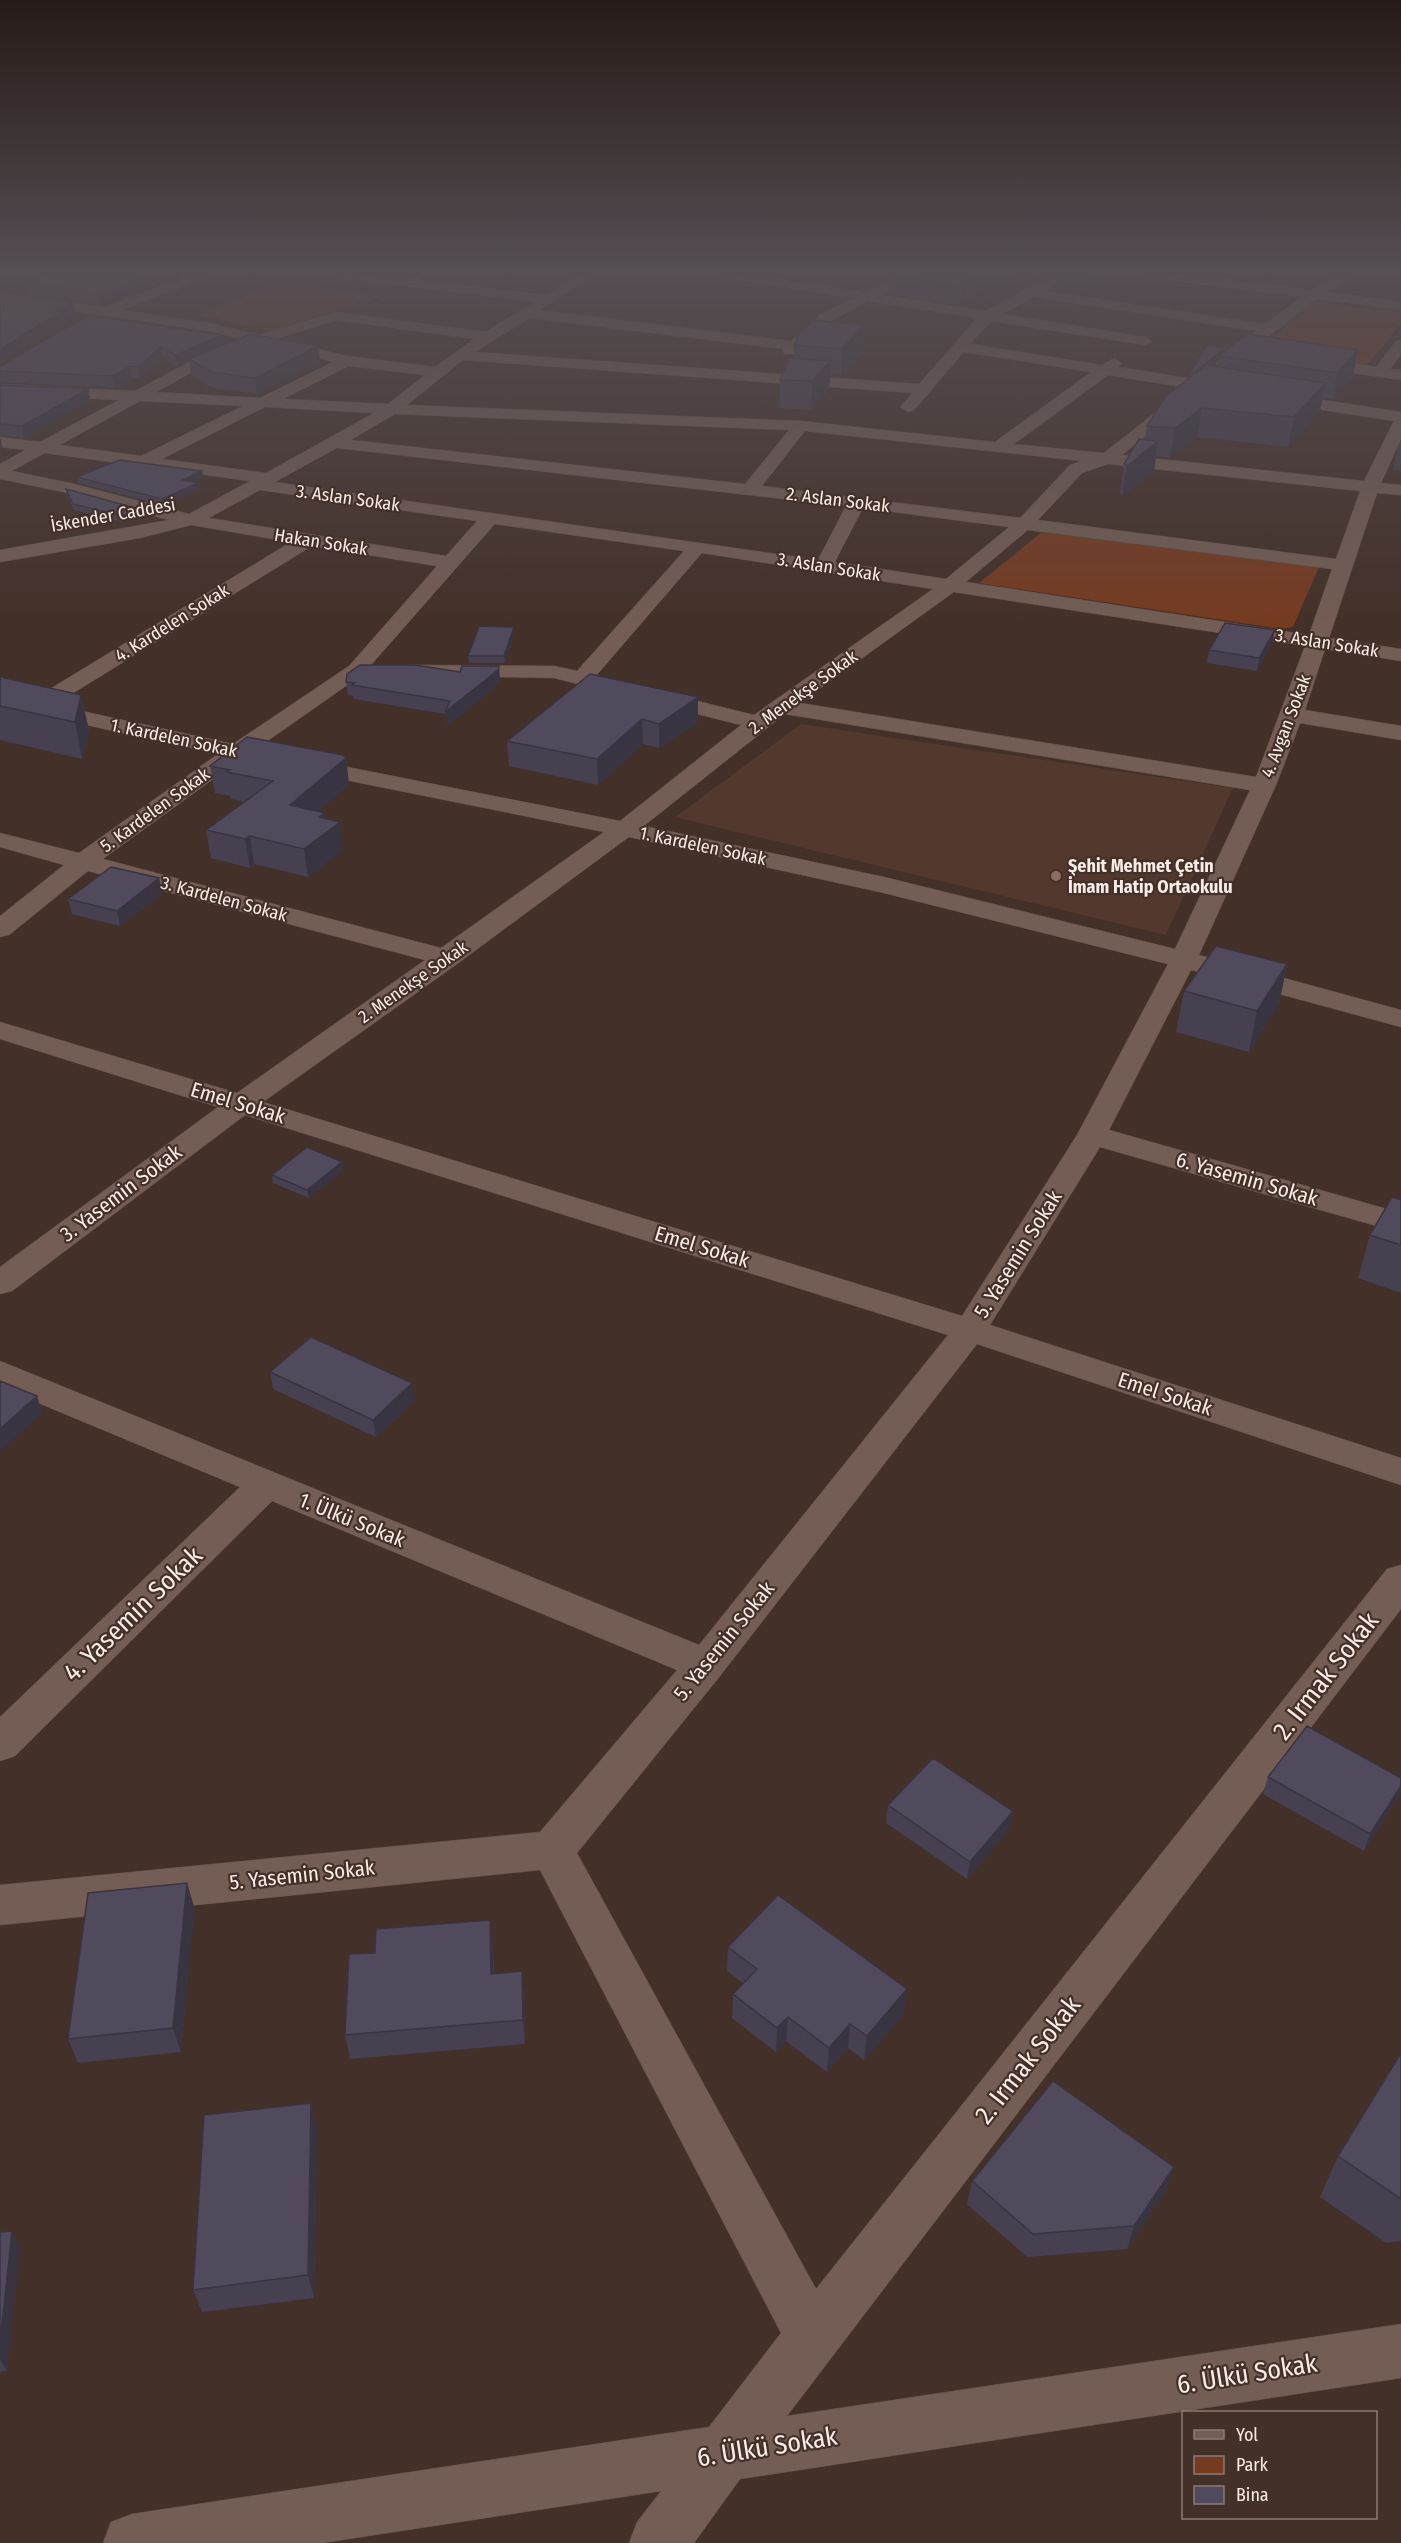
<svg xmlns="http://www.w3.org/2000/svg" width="1401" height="2543" viewBox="0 0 1401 2543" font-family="'Fira Sans Condensed',sans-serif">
  <rect width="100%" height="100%" fill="#433028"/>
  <path fill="#52382d" d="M801,724L1233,788L1166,935L675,817Z"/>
  <path fill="#753b21" d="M277,282L381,296L271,331L198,315Z
    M1314,302L1401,312V324L1367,365L1259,349Z
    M1042,532L1319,567L1293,627L1282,629L979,583Z"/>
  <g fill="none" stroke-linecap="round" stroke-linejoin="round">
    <defs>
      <path id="minor" d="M203,270H221L219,273L122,310L209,323L259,335L336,312L486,332L535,302L307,274L301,270H337L546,295L586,270H600L540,310L791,341L820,315L853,298L700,274L694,270H722L865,292L910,270H925L924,273L881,295L986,311L1060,270H1075L1045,291L1265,324L1302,297L1121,274L1114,270H1149L1312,290L1344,270H1359L1327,292L1401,302V310L1317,299L1229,367L1224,369L1216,364L1219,361L1256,331L1034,297L1002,314L1145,337L1152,341L1145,345L991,321L970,344L1102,365L1114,358L1122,363L1118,367L1213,382L1221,387L1213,392L1108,375L1014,444L1104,453L1176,396L1182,394L1190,399L1188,402L1122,455L1364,481L1394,421L1278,403L1270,398L1278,393L1401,412V439L1381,483L1401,485V495L1377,493L1329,638L1401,649V661L1325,649L1305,710L1401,726V740L1300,723L1276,785L1199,955L1401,1010V1027L1191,970L1109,1130L1401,1213V1233L1100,1147L990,1325L1401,1458V1485L977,1344L720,1676L577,1853L816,2289L1387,1569L1401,1565V1609L787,2416L1401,2324V2378L740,2479L694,2543H629L637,2522L661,2491L322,2543H103L111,2522L132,2514L709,2427L781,2333L540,1870L0,1925V1885L540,1832L677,1670L272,1501L15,1756L0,1761V1717L240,1487L0,1387V1361L699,1645L948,1335L245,1115L12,1291L0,1294V1267L218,1107L0,1039V1022L237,1093L425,960L88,871L9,935L0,937V916L64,865L0,847V833L79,853L218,754L0,706V692L32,700L291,542L191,525L140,538L0,562V550L169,520L68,493L0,479V464L25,450L0,447V437L40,442L119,400L0,394V384L135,391L195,359L245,340L209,331L0,300V292L104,307ZM869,301L977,318L919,384L475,352L529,318L783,349L784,354H794L830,321ZM337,320L474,339L435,367L347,356L276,339ZM261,344L333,362L260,398L156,392L205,365ZM964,352L1091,372L995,442L801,421L407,405L463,360L912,393L900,407L908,412L914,410ZM349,366L425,375L388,404L283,399ZM140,401L243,406L141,456L60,445ZM265,407L374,413L266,473L162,459ZM395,414L789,430L745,484L351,440ZM805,431L1082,461L1070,465L1020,518L762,486ZM337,448L846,506L818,560L275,482ZM45,453L250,481L189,514L70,483L12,471ZM1108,464L1360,491L1336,559L1038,520L1082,473ZM260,490L477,521L446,556L209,518ZM863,508L1009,527L946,579L835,562ZM495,524L684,551L577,671L554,666L410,665L403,667L399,671L403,675L554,678L741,725L620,821L256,749L363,674ZM1028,530L1332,569L1309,635L966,582ZM312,546L437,566L349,666L233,744L54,705ZM702,553L933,589L754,715L596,676ZM954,592L1305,646L1256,777L800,703ZM785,714L1250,790L1175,949L884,877L644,826ZM241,759L604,832L441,948L103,859ZM629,837L884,893L1168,964L1077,1135L962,1316L263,1102L457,964Z
        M1401,340V354L1390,369L1401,370V380L1311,367L1303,362L1311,357L1376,367L1396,341Z"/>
    </defs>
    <use href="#minor" stroke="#5f4e48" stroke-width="1"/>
    <use href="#minor" fill="#735d54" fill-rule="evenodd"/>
  </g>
  <path fill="#464050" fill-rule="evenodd" d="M56,270H188L101,304L29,294L27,283Z
    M900,270H1056L1033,282L1007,278L974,298L967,297L960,305L889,293L890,275Z
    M1058,270H1120L1119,276L1111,280L1107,279L1087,291L1056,286Z
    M864,325L863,352L841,376L830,375L829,389L811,410L779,408L780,380L794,359V345Z
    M222,335L224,345L318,346L320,361L257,394L213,388L191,375L189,361L177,366L163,358L139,378H132L114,388L0,382V367Z
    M1225,351L1353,375L1332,399L1323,397L1320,411L1288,447L1197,437L1170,458L1156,456L1154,471L1122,496L1120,494L1124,464L1145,440L1147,426L1190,377L1191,372ZM1219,357L1218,366L1209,365Z
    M0,385L88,389L90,401L24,438L0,435Z
    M1401,441V471L1393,470L1398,445Z
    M202,471L203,477L192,482L198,489L163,505L78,483L77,477Z
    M66,489L139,509L140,515L124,522L74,510L67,495Z
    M514,627V634L505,663H469L468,656Z
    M1275,630L1272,643L1257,671L1207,663L1209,650Z
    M0,677L81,695L89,731L82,759L0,740Z
    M500,680L499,683L447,726L446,714L354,699L353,696L348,695L346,682Z
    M698,697V722L659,748L643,744L598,785L509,766L507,741Z
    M346,758L349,785L318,811L326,819L343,850L308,877L254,864L250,868L211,858L206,830L244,802L231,799L230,796L215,793L210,766Z
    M159,878L162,893L120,926L72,914L68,899Z
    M1287,964L1279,1004L1249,1052L1176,1032L1184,991Z
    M343,1170L309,1198L273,1183L272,1175Z
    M1401,1200V1293L1358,1278L1370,1235Z
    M270,1372L415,1400L376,1437L273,1389Z
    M1268,1777L1401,1778V1790L1398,1797L1364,1851L1263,1794Z
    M888,1805L1010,1828L967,1879L886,1823Z
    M187,1883L194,1907L181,2052L78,2063L68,2039Z
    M493,1945L494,1974L522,1971L524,1996L525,2044L350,2059L345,2035Z
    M728,1947L904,2014L864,2060L848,2048L827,2072L786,2041L776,2052L732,2018L733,1994L743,1983L727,1971Z
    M1401,2053V2241L1386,2243L1320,2197L1338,2156Z
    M317,2127L314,2298L202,2312L193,2290Z
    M972,2181L1166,2190L1127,2249L1027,2257L967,2204Z
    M0,2232L20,2246L7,2371L0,2372Z"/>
  <path fill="#393441" d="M24,270H52L0,290V279Z
    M160,270H188L101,304L99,294Z
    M992,270H1007V278L974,298L975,279Z
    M1034,270H1056L1033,282Z
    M1093,270H1108L1107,279L1087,291L1089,272Z
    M1113,270H1120L1119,276L1111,280Z
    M968,278L967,297L960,305L962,286Z
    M74,303L76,314L65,318L66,323L42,335L0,363V350L54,311Z
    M864,325L863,352L841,376L842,349Z
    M222,335L224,346L189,359V361L177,366L175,355Z
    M318,346L320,361L257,394L255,378Z
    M161,347L163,358L139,378L137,367Z
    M1225,348L1224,353L1219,356V357L1193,378L1194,372Z
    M1358,350L1353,375L1332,399L1337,373Z
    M831,361L829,389L811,410L812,381Z
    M130,366L132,378L114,388L112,376Z
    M1326,383L1320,411L1288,447L1294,417Z
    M88,389L90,401L24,438L22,426Z
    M1202,408L1197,437L1170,458L1175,428Z
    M0,437L3,450L0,451Z
    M1158,441L1154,471L1122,496L1127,466Z
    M202,471L203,477L184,486L183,480Z
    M198,483V489L163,505L162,499Z
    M139,509L140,515L124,522L123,516Z
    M514,627V634L505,663L504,656Z
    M1275,630L1272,643L1257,671L1259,658Z
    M499,666L500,680L499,683L447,726L445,712Z
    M81,695L89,731L82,759L75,722Z
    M698,697V722L659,748V724Z
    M642,719L643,744L598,785L597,759Z
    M346,758L349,785L294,832L290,805Z
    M325,813L328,832L340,822L343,850L308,877L304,849L319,817Z
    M250,836L254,864L250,868L245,839Z
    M159,878L162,893L120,926L117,911Z
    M1287,964L1279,1004L1249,1052L1257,1011Z
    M342,1162L343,1170L309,1198L307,1190Z
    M412,1383L415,1400L376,1437L373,1420Z
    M37,1396L42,1413L0,1451V1429Z
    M1401,1786V1790L1398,1797L1364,1851L1370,1834Z
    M1013,1811L1010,1828L967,1879L970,1862Z
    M187,1883L194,1907L181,2052L173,2028Z
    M490,1920L493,1945L494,1998L491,1974Z
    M522,1971L524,1996L525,2044L523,2020Z
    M907,1989L904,2014L864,2060L867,2036Z
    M788,2017L786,2041L776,2052L777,2028Z
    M850,2024L848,2048L827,2072L829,2048Z
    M311,2103L317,2127L314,2298L308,2275Z
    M1174,2167L1166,2190L1127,2249L1134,2226Z
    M12,2231L20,2246L7,2371L0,2359V2343Z"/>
  <path fill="#514a5d" stroke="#393441" stroke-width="1.5" d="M0,270H24L0,279Z
    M56,270H160L99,294L27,283Z
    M900,270H992L975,279L968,278L962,286L890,275Z
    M1073,270H1093L1089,272Z
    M0,292L74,303L54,311L64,312L40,324L0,350Z
    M90,316L222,335L175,355L161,347L137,367L130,366L112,376L0,371V367L53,335Z
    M813,320L864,325L842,349L794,345L799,334Z
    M250,334L318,346L255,378L211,372L189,359Z
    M1247,334L1358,350L1337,373L1219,356Z
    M1207,345L1225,348L1194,372H1191Z
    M789,358L831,361L812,381L780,380Z
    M1206,365L1326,383L1294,417L1202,408L1175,428L1147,426L1165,397Z
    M0,385L88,389L22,426L0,424Z
    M1139,439L1158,441L1127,466L1124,464Z
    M119,460L202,471L183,480L198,483L162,499L77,477Z
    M66,489L139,509L123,516L73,504Z
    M1225,623L1275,630L1259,658L1209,650Z
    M479,626L514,627L504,656H468Z
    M360,665H415L460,672L462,666H499L498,670L445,712L450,701L352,685L355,683L346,682L347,674Z
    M590,674L698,697L659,724L642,719L597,759L507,741Z
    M0,677L81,695L75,722L0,706Z
    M247,737L343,755L346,758L290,805L325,813L319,817L340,822L304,849L250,836L245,839L206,830L273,781L226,772L230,770L210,766Z
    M111,867L159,878L117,911L68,899Z
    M1216,946L1287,964L1257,1011L1184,991Z
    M307,1147L342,1162L307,1190L272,1175Z
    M1392,1197L1401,1200V1245L1370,1235Z
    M311,1337L412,1383L373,1420L270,1372Z
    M0,1381L37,1396L0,1429Z
    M1307,1726L1401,1778V1786L1370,1834L1268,1777Z
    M933,1758L1013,1811L970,1862L888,1805Z
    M187,1883L173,2028L68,2039L88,1893Z
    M778,1895L907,1989L867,2036L850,2024L829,2048L788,2017L777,2028L733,1994L757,1969L728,1947Z
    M490,1920L491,1974L522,1971L523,2020L345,2035L349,1954L375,1953L376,1929Z
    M1401,2053V2199L1338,2156Z
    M1053,2081L1174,2167L1134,2226L1033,2234L972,2181Z
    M311,2103L308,2275L193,2290L204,2115Z
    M12,2231L0,2343V2232Z"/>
  <linearGradient id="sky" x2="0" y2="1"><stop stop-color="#251a16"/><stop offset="0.43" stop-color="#554e53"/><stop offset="1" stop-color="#554e53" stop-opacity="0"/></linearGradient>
  <rect width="1401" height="626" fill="url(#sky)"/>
  <circle fill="#8d6e63" stroke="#433028" stroke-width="2" cx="1056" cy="876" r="6"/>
  <g text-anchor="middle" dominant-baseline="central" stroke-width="4.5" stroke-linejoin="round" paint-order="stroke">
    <g font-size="18" fill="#f9ece7" stroke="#433028">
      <text transform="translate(348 498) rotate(8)">3. Aslan Sokak</text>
      <text transform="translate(838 500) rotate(7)">2. Aslan Sokak</text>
      <text transform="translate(113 515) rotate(-10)">İskender Caddesi</text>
      <text transform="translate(321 542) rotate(9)">Hakan Sokak</text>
      <text transform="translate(829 567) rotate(9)">3. Aslan Sokak</text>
      <text transform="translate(172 623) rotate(-32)">4. Kardelen Sokak</text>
      <text transform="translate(1327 643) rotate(9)">3. Aslan Sokak</text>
      <text transform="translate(803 692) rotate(-36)">2. Menekşe Sokak</text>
      <text transform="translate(1286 726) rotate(-69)">4. Avgan Sokak</text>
      <text transform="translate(174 738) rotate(12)">1. Kardelen Sokak</text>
      <text transform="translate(155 810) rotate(-36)">5. Kardelen Sokak</text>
      <text transform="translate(703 846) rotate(12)">1. Kardelen Sokak</text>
      <text transform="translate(224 899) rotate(15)">3. Kardelen Sokak</text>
      <text transform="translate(413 982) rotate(-35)">2. Menekşe Sokak</text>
    </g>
    <g font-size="18" font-weight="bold" fill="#f9ece7" stroke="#433028" text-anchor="start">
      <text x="1068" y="866">Şehit Mehmet Çetin<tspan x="1068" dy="21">İmam Hatip Ortaokulu</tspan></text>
    </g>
    <g font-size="21" fill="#f9ece7" stroke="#433028">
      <text transform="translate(238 1103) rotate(17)">Emel Sokak</text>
      <text transform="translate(1247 1179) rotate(16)">6. Yasemin Sokak</text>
      <text transform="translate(121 1193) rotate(-37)">3. Yasemin Sokak</text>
      <text transform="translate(702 1247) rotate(17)">Emel Sokak</text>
      <text transform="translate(1018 1254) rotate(-58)">5. Yasemin Sokak</text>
      <text transform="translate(1165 1394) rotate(18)">Emel Sokak</text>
      <text transform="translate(352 1520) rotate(22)">1. Ülkü Sokak</text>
      <text transform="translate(724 1641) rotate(-51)">5. Yasemin Sokak</text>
      <text transform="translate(302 1875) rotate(-6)">5. Yasemin Sokak</text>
    </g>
    <g font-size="26" fill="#f9ece7" stroke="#433028">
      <text transform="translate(133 1614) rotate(-44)">4. Yasemin Sokak</text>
      <text transform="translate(1326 1676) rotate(-52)">2. Irmak Sokak</text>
      <text transform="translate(1028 2060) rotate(-52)">2. Irmak Sokak</text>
      <text transform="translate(1247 2374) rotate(-9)">6. Ülkü Sokak</text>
      <text transform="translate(767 2447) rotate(-9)">6. Ülkü Sokak</text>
    </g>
  </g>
  <rect x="1182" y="2411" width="195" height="108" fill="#433028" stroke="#8c7b74" stroke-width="1.5"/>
  <rect x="1194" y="2430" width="30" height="9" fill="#735d54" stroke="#8c7b74" stroke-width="1.5"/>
  <text x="1236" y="2441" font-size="18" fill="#f9ece7">Yol</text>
  <rect x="1194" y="2456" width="30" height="18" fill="#753b21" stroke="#8c7b74" stroke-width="1.5"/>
  <text x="1236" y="2471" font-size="18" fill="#f9ece7">Park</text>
  <rect x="1194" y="2486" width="30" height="18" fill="#514a5d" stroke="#8c7b74" stroke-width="1.5"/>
  <text x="1236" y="2501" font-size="18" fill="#f9ece7">Bina</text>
</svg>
